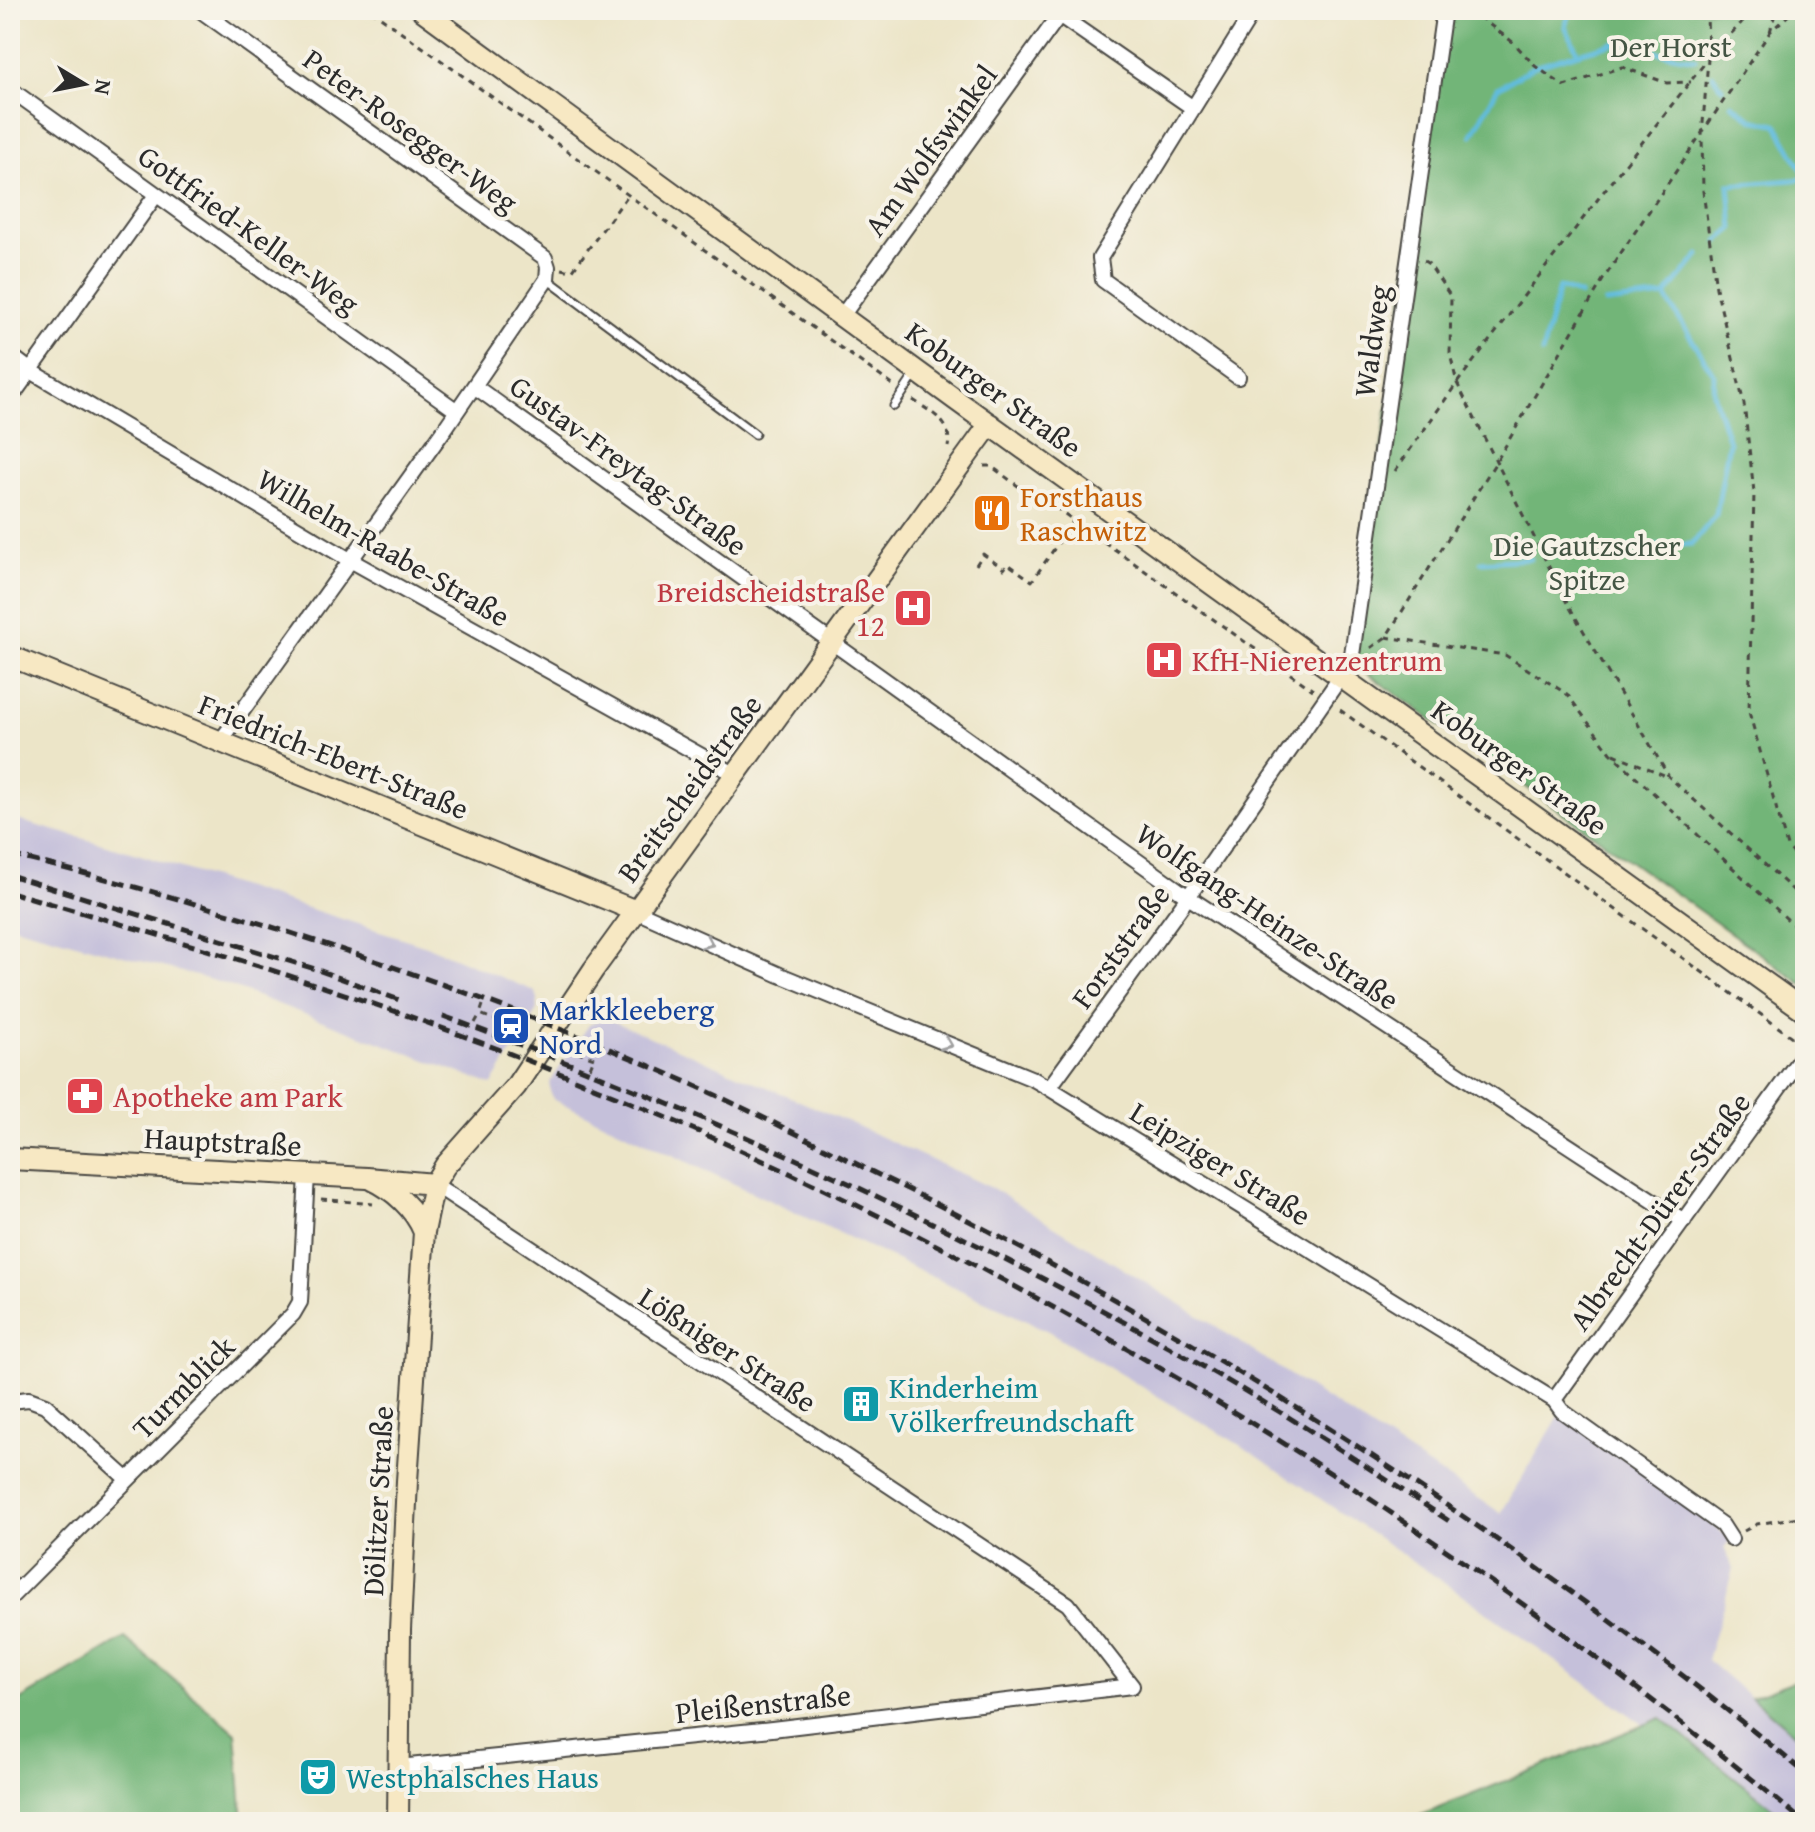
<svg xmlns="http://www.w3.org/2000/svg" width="1815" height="1832" viewBox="0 0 1815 1832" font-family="'Gentium Book Plus',serif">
  <rect width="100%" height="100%" fill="#f7f3e8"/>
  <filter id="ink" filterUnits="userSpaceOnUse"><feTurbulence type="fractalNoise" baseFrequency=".0125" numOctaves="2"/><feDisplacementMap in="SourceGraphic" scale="16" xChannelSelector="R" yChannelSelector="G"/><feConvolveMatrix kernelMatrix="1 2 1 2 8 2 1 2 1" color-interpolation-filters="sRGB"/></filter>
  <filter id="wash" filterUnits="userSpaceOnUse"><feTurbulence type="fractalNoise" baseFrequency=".006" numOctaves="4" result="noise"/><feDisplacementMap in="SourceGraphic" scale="32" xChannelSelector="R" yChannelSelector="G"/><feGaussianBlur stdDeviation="1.8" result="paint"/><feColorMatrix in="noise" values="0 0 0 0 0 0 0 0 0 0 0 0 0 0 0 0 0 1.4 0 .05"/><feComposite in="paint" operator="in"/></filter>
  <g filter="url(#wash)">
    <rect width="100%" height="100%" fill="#ece5c8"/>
    <path fill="#c5c0da" d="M10,818L131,852L430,947L534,991L538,998L537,1010L492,1085L222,983L10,925Z
      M608,1019L853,1124L994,1189L1201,1317L1501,1513L1562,1411L1731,1539L1724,1548L1734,1569L1707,1660L1805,1743V1822H1765L1644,1725L1457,1591L1245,1448L1048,1331L553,1099L550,1091V1082L589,1025L596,1021Z"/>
    <path fill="#72b578" stroke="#4e7052" stroke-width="2" d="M1444,10H1805V986L1351,662Z
      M125,1638L236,1733L243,1822H10V1706Z
      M1805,1677V1743L1751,1697Z
      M1661,1718L1790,1822H1404L1644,1725Z"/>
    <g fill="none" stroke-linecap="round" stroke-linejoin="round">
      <path stroke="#60bcde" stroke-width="5" d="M1572,10L1565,26L1578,53L1621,41L1637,44L1645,50L1695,59
        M1713,75L1722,88
        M1732,104L1753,120L1776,124L1805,175
        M1472,135L1498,88L1535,66L1578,53
        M1718,241L1733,229L1729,185L1805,179
        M1605,303L1665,296
        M1542,353L1559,287L1580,295
        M1554,554L1692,544L1716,515L1729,442L1713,393L1714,375L1665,296L1699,255
        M1481,562L1530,559"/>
    </g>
  </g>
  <g filter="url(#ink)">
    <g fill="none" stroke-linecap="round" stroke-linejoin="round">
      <defs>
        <path id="lane" d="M547,279L755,434
          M894,406L916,373"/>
        <path id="street" d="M200,10L545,258L548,267L547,279L444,430L220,742
          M1059,15L1193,108
          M10,89L457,411
          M842,316L1063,10
          M10,355L31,371L350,560L736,775
          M1238,377L1103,280L1100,258L1254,10
          M474,386L1188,897L1684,1221
          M10,399L156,195
          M636,911L780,975L1033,1079L1049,1088L1554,1400L1562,1411L1722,1525L1731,1539
          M1049,1088L1188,897L1351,662L1444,10
          M434,1184L1068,1604L1132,1686
          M1554,1400L1805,1052
          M10,1401L29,1399L45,1405L127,1479
          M10,1598L293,1314L300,1302L307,1175
          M399,1767L772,1729L1132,1686"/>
        <path id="secondary" d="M422,10L956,400L1805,1011
          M10,656L636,911
          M10,1159L367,1178L434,1184
          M371,1179C393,1189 415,1209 424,1232
          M398,1822L400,1630L407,1481L424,1232L434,1184L445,1166L516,1086L594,969L990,424"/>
      </defs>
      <use href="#lane" stroke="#484743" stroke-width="11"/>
      <use href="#street" stroke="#484743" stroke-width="18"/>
      <use href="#secondary" stroke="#484743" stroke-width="24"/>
      <path stroke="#484743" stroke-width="3" stroke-dasharray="6 6" stroke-linecap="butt" d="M371,10L894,386
        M1470,10L1514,43L1535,66L1564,86L1622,67L1667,83L1691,82
        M1707,10L1708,59L1702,136L1703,191L1716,288L1744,404L1754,492L1749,712L1787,846L1805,866
        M1770,32L1776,10
        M1424,261L1429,264L1451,297L1450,354L1457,383L1566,601L1669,777L1805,901
        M562,269L572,271L628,195
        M913,400C932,413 953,422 948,447
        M984,466H991L1045,506L1071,507
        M1395,471L1457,383L1611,182L1708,59L1753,10
        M1055,507L1313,690
        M976,565L983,554L1004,569L1008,564L1032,581L1074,520
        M1386,637L1505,655L1567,694L1611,753L1805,936
        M1371,648L1386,637L1496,462L1604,278L1770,32L1794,10
        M1340,710L1796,1040
        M1614,754L1669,777
        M483,1005L480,1014L527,1032
        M475,1023L480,1014
        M566,1047L594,1058L599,1049
        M590,1068L594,1058
        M321,1199L373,1204
        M1744,1531L1757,1524L1805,1516"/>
      <use href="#lane" stroke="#fff" stroke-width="7"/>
      <use href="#street" stroke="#fff" stroke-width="14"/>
      <use href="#secondary" stroke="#f7e8c3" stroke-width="20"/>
      <path stroke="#2b2b2b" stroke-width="5" stroke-dasharray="12 6" stroke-linecap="butt" d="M10,855C241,910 470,987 687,1082C759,1114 828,1150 899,1185C1222,1347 1526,1543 1805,1773
        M10,875L318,970L402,1001
        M10,892C182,941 349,991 516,1056C985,1238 1418,1500 1804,1822
        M443,1016C725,1119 1003,1246 1260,1400C1324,1438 1387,1480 1449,1521"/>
    </g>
    <defs><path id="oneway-chevron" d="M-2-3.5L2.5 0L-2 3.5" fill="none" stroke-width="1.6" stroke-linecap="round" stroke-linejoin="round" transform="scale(2)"/></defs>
    <g stroke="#a0a0a0">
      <use href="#oneway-chevron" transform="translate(708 943) rotate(24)"/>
      <use href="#oneway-chevron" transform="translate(947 1044) rotate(22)"/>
    </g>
  </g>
  <defs>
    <symbol id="restaurant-square" viewBox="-11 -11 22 22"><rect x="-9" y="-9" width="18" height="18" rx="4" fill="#e8710a" stroke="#f7f3e8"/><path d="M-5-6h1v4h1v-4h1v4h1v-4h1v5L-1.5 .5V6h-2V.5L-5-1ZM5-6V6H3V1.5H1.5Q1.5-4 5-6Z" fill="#fff"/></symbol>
    <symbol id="hospital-square" viewBox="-11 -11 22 22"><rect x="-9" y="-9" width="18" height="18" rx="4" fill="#e0444e" stroke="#f7f3e8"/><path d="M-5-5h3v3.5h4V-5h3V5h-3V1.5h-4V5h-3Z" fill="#fff"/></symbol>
    <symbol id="station-square" viewBox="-11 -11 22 22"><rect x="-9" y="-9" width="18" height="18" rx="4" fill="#1a4fb4" stroke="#f7f3e8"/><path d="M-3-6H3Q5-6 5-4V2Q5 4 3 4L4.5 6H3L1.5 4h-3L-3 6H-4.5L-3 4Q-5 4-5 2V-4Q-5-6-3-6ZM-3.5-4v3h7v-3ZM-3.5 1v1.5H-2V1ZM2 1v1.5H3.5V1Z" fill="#fff"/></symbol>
    <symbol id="pharmacy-square" viewBox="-11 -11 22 22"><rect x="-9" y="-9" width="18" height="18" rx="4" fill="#e0444e" stroke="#f7f3e8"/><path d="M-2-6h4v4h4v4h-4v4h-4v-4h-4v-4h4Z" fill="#fff"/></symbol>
    <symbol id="building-square" viewBox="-11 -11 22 22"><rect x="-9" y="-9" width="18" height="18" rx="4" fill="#0f9aa8" stroke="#f7f3e8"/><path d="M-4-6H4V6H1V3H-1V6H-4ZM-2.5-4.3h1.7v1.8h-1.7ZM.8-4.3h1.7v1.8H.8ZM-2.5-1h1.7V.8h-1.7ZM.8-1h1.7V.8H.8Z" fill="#fff"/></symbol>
    <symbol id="theatre-square" viewBox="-11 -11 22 22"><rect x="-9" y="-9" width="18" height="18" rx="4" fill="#0f9aa8" stroke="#f7f3e8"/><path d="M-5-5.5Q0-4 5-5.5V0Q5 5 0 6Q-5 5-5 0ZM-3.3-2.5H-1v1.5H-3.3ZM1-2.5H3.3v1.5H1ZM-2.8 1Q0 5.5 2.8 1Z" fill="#fff"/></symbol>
  </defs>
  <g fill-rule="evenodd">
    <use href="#restaurant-square" x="970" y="491" width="44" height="44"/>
    <use href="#hospital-square" x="891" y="586" width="44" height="44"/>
    <use href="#hospital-square" x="1142" y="638" width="44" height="44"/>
    <use href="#station-square" x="489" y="1004" width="44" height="44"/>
    <use href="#pharmacy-square" x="63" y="1074" width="44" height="44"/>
    <use href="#building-square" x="839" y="1382" width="44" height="44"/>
    <use href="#theatre-square" x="296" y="1755" width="44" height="44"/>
  </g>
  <g text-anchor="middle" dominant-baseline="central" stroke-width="8" stroke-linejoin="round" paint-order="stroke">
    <g font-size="30" fill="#454" stroke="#f7f3e8">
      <text x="1671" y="46">Der Horst</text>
      <text x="1587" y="545">Die Gautzscher<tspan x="1587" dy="34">Spitze</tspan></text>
    </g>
    <g font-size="30" fill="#2b2b2b" stroke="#f7f3e8">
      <text transform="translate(411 130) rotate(36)">Peter-Rosegger-Weg</text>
      <text transform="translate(930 150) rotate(-54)">Am Wolfswinkel</text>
      <text transform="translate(249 229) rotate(36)">Gottfried-Keller-Weg</text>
      <text transform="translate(1371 341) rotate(-82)">Waldweg</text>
      <text transform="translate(994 389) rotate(36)">Koburger Straße</text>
      <text transform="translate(629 465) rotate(36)">Gustav-Freytag-Straße</text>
      <text transform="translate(384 547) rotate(30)">Wilhelm-Raabe-Straße</text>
      <text transform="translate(334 756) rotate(22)">Friedrich-Ebert-Straße</text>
      <text transform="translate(1520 767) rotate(36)">Koburger Straße</text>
      <text transform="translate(689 788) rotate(-54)">Breitscheidstraße</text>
      <text transform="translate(1268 916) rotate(34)">Wolfgang-Heinze-Straße</text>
      <text transform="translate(1120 946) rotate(-54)">Forststraße</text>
      <text transform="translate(223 1141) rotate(3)">Hauptstraße</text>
      <text transform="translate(1221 1163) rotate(32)">Leipziger Straße</text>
      <text transform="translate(1659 1211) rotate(-54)">Albrecht-Dürer-Straße</text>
      <text transform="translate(728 1349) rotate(33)">Lößniger Straße</text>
      <text transform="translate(183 1387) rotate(-45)">Turmblick</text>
      <text transform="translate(377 1501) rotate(-87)">Dölitzer Straße</text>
      <text transform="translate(763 1703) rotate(-6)">Pleißenstraße</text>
    </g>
    <g font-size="30" fill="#c56008" stroke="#f7f3e8" text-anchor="start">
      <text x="1020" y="496">Forsthaus<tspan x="1020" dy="34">Raschwitz</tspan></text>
    </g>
    <g font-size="30" fill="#be3a42" stroke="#f7f3e8" text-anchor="start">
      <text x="885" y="591" text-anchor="end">Breidscheidstraße<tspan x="885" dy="34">12</tspan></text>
      <text x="1192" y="660">KfH-Nierenzentrum</text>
      <text x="113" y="1096">Apotheke am Park</text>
    </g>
    <g font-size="30" fill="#164399" stroke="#f7f3e8" text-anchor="start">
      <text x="539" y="1009">Markkleeberg<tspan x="539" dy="34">Nord</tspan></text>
    </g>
    <g font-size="30" fill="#0d838f" stroke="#f7f3e8" text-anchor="start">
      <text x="889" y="1387">Kinderheim<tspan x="889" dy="34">Völkerfreundschaft</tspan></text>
      <text x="346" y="1777">Westphalsches Haus</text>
    </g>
  </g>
  <rect width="1815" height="1832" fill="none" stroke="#f7f3e8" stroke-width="40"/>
  <g transform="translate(84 84) rotate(100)" stroke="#f7f3e8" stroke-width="6" paint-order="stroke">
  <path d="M0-6L14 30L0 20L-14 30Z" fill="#2b2b2b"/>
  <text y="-12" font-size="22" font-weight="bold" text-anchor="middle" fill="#2b2b2b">N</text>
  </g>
</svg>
